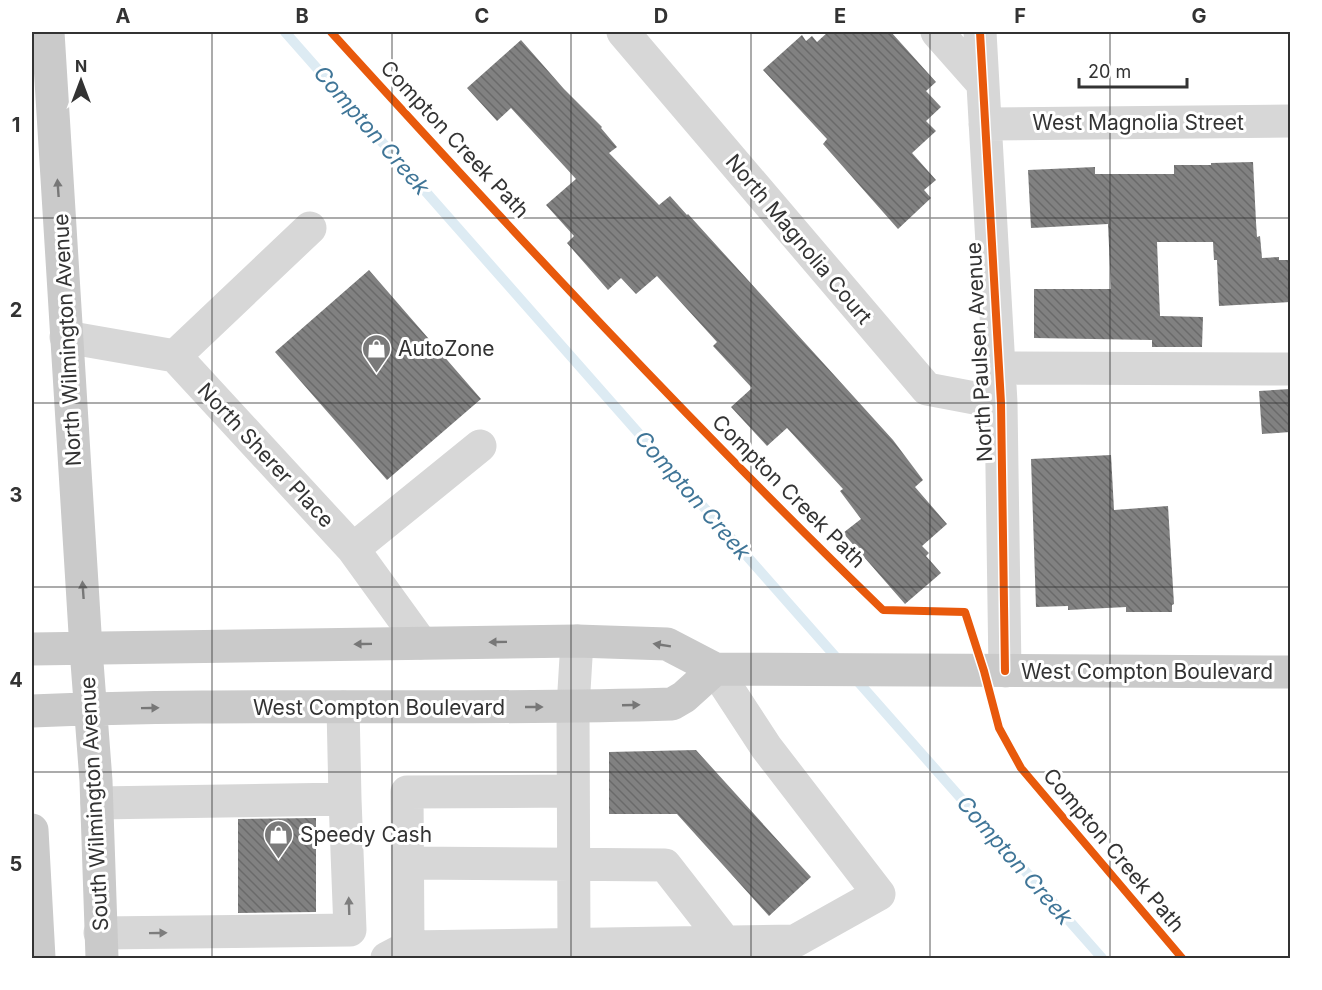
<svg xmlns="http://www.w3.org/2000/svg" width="1322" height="990" viewBox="0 0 1322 990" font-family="Inter,sans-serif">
  <defs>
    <pattern id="building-back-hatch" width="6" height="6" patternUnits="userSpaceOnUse" patternTransform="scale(1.5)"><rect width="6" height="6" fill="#818181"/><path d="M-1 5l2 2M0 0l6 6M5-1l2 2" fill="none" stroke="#6a6a6a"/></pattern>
  </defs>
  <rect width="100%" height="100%" fill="#fff"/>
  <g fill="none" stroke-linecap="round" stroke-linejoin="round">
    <path stroke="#ddebf3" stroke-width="10" d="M285,32L842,664
      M853,676L1102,958"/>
  </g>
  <path fill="url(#building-back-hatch)" d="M828,32H891L936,82L926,91L941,107L926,121L936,131L912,153L936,180L924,190L931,198L898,229L823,144L827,139L763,70L802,35L806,41L812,36L817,42Z
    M521,40L564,89L602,127L601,128L617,147L609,153L659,205L670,196L687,215L688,214L893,440L923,480L915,487L947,524L922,546L929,553L926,556L941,573L905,604L843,533L861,519L840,491L843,489L787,428L767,446L731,407L752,388L713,346L717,342L657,276L636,294L621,278L608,290L567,243L574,236L546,205L576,179L511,108L497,121L467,88Z
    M1253,162L1256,222L1257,237L1260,236L1262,258L1279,257V260H1290V302L1219,306L1217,260H1214L1213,242H1157L1160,316L1203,317L1202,347H1152V340L1034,338V289H1111L1108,224L1031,228L1028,170L1095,167V174H1174V165H1211V163Z
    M369,270L481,399L387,480L275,352Z
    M1290,389V432L1262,434L1259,391Z
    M1111,455L1114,510L1168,506L1174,604L1172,605V612H1126V607L1068,610V606L1036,607L1031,459Z
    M696,750L811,877L769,916L677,814H609V752Z
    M316,818V912L238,913V819Z"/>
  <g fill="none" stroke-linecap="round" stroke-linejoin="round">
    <path stroke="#d7d7d7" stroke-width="33" d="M623,32L927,389L1001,403
      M937,32L983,84
      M980,32L1001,403L1005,671
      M985,124L1290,121
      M66,337L175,356L353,549L421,643
      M175,356L310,228
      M999,368L1290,369
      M353,549L480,446
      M97,803L345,799L343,707
      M408,863L665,865L725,942
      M100,933L350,930L345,799
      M574,944L573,707L577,641
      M408,947L407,792L573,791
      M387,958L408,947L795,941L879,894L766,747L715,669"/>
    <path stroke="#cacaca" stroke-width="33" d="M48,32L86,649L96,781L102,958
      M32,649L577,641L667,644L715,669L1290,672
      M32,711C245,702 459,711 672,704L684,697L715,669
      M32,830L39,958"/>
    <defs>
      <path id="cycleway" d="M331,32C510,229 692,425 883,610L965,612L984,671L999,728L1021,768L1182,958
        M980,32L1001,403L1005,671"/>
    </defs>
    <use href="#cycleway" stroke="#fff" stroke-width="11"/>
    <use href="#cycleway" stroke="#e8590c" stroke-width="8"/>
  </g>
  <defs><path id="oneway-solid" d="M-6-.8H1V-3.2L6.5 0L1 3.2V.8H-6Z" transform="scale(1.5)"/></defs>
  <g fill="#777">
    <use href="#oneway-solid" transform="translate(58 188) rotate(-94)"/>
    <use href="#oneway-solid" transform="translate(83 590) rotate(-94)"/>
    <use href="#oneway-solid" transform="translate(498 642) rotate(179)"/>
    <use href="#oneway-solid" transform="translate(363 644) rotate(179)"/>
    <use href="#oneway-solid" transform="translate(662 645) rotate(-171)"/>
    <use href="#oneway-solid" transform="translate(631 705) rotate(-2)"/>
    <use href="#oneway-solid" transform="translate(534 707)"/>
    <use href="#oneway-solid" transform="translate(150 708) rotate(-1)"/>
  </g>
  <g fill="#7d7d7d">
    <use href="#oneway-solid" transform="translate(349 906) rotate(-92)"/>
    <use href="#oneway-solid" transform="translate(158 933) rotate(-1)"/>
  </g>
  <path fill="none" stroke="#333" stroke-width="1.5" stroke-opacity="0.55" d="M212,32V958M392,32V958M571,32V958M751,32V958M930,32V958M1110,32V958M32,218H1290M32,403H1290M32,587H1290M32,772H1290"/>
  <defs>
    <symbol id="shop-pin" viewBox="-11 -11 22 30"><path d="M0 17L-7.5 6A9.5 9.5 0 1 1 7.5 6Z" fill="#7a7a7a" stroke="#fff"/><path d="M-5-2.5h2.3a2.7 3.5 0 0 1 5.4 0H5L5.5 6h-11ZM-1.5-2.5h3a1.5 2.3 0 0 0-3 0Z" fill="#fff"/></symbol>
  </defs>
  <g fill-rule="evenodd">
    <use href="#shop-pin" x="360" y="332" width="33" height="45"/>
    <use href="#shop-pin" x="262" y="818" width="33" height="45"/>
  </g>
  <g text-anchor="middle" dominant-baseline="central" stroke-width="6" stroke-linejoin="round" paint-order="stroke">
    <g font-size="21" fill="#333" stroke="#fff">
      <text x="1138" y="122">West Magnolia Street</text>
      <text transform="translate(455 139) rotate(47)">Compton Creek Path</text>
      <text transform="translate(799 239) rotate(50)">North Magnolia Court</text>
      <text transform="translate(67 340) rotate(-93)">North Wilmington Avenue</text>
      <text transform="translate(979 352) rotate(-93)">North Paulsen Avenue</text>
      <text transform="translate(266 455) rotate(47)">North Sherer Place</text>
      <text transform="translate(789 491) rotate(45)">Compton Creek Path</text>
      <text x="1147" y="671">West Compton Boulevard</text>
      <text x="379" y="707">West Compton Boulevard</text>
      <text transform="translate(94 804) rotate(-93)">South Wilmington Avenue</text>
      <text transform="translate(1114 850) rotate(50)">Compton Creek Path</text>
    </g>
    <g font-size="21" fill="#333" stroke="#fff" text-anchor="start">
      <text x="398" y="348">AutoZone</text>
      <text x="300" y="834">Speedy Cash</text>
    </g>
    <g font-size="22" font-style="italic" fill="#3f7597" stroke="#fff">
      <text transform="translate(372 130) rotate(49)">Compton Creek</text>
      <text transform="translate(693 495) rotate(49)">Compton Creek</text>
      <text transform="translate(1015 860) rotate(49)">Compton Creek</text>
    </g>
  </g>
  <rect width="1322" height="990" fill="none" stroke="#ffffff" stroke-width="66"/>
  <g transform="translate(81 81)" stroke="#ffffff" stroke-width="4.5" paint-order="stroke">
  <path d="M0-4.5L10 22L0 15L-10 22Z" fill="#333333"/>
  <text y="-9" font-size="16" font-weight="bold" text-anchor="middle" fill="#333333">N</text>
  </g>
  <path d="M1079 78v9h108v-9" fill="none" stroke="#333333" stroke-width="3"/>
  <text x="1088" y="78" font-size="18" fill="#333333" stroke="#ffffff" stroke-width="4.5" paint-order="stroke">20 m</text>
  <rect x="33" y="33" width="1256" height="924" fill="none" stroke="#333" stroke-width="2"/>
  <g font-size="20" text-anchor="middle" font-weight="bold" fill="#333">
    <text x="123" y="23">A</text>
    <text x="302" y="23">B</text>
    <text x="482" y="23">C</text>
    <text x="661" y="23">D</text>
    <text x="840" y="23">E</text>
    <text x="1020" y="23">F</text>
    <text x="1199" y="23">G</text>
    <text x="16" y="132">1</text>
    <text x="16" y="317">2</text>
    <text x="16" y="502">3</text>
    <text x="16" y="687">4</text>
    <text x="16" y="871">5</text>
  </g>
</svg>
